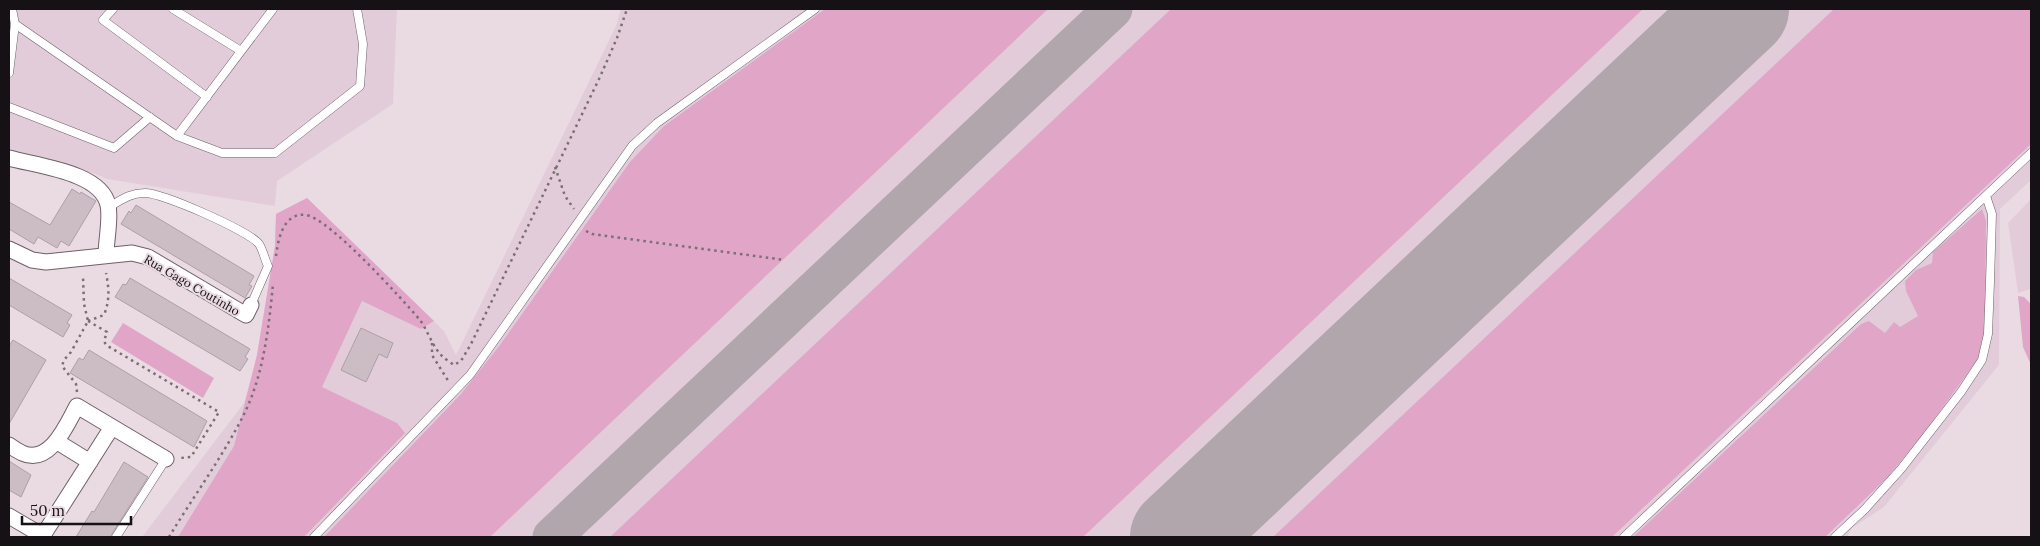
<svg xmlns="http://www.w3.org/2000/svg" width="2040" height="546" viewBox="0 0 2040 546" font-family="Lora,serif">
  <rect width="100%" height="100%" fill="#eadbe3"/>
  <path fill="#e3ccd9" d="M9,9H397L393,104L277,181L275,206L107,179L93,173L9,152Z
    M621,9H2031V180L2000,209L1999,365L1884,507L1852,528L1847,537H142L244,403L257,355L275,246L276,214L307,198L444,331L456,355L616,26Z
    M2031,199V289L2018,293L2008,223Z"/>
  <path fill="#e1a5c8" d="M825,9H1048L490,537H324L461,394L500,345L630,162L664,126Z
    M1171,9H1643L1083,537H610Z
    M1834,9H2031V144L1612,537H1273Z
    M307,198L434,321L421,329L362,301L322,387L397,423L405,433L304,537H178L234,446L257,355L275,246L276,214Z
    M1982,209L1986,221L1985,331L1978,359L1924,433L1887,478L1825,537H1633L1861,324L1869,321L1885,333L1894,322L1900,327L1918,316L1906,291L1905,281L1916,270L1932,263L1933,252Z
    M2018,296L2024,297L2031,304V365L2023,347Z
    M123,323L214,378L203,398L111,342Z"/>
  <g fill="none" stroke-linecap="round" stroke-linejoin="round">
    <path stroke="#b2a6ad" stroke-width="39" d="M552,537L1113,9"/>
    <path stroke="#b2a6ad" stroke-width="98" d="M1179,537L1740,9"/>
  </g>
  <path fill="#ccbdc5" stroke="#ad9fa7" d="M72,189L80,194L81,192L96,201L69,246L61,241L57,248L38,237L34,244L9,229V202L50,225Z
    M136,205L254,276L249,285L252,286L245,298L121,224L129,211L131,213Z
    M9,278L72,315L67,323L70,325L63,337L9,305Z
    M130,278L250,349L245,357L248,359L240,371L115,297L123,284L126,285Z
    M361,328L393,343L387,358L379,354L366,382L341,370Z
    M13,340L46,360L9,424V346Z
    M89,350L207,421L194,447L70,373L79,358L83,360Z
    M9,461L31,475L21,497L9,490Z
    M124,462L148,477L110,537H76L92,511L94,512Z"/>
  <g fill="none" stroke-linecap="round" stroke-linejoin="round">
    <defs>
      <path id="service" d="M113,9L103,20L207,97
        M173,9L241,51
        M15,24L177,136L222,153H275L360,86L363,44L357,9
        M9,73L15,24L12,9
        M9,107L114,148L150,117
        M177,136L273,9
        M109,207C121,200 130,193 144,193C161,192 249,231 259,244C263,250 265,260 268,266L251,305
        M116,537L166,459
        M314,537L470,375L632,146L657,123L815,9
        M1624,537L2031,153
        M1835,537L1865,509L1901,469L1961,392L1982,360L1988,334L1990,282L1992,214L1986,196"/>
      <path id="minor" d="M9,158C37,166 101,172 108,205C111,218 106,241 106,255
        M9,249L32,260L46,262L132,253L148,257L246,315L251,305
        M56,441L90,462
        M9,445C13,448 18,451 22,453C50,466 67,424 77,406L166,459
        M9,516L43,536
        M42,537L112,427"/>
    </defs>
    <use href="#service" stroke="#6e6068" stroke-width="9"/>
    <use href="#minor" stroke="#6e6068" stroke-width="17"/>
    <path stroke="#796f74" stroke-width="2.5" stroke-dasharray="2.5 4" stroke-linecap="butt" d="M555,167L565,196L574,209
      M586,231L592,234L785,260
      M276,256C278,240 283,212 306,215C329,218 403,300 420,320C428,331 432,346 442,356C445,359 450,362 454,365L461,361L471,344L600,77L617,38L627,9
      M88,321L107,332L104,341L106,345L219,412L191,457L180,458
      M88,321L104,315C110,300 109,288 106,273
      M432,343V355L449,382
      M77,392L76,384L62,366L64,360L71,352L88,321L84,304L83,276
      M169,537C193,497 226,452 246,410C264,371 269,326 273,284"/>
    <use href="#service" stroke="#fff" stroke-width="8"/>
    <use href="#minor" stroke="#fff" stroke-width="15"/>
  </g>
  <g text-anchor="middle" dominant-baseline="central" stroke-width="4" stroke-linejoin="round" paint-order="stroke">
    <g font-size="12" fill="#161114" stroke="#eadbe3">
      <text transform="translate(192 285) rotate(30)">Rua Gago Coutinho</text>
    </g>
  </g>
  <rect width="2040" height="546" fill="none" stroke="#161114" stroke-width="20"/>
  <path d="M22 516v8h109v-8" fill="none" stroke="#161114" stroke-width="2.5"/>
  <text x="30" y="516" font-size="15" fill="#161114" stroke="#eadbe3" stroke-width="4" paint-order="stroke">50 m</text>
</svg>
